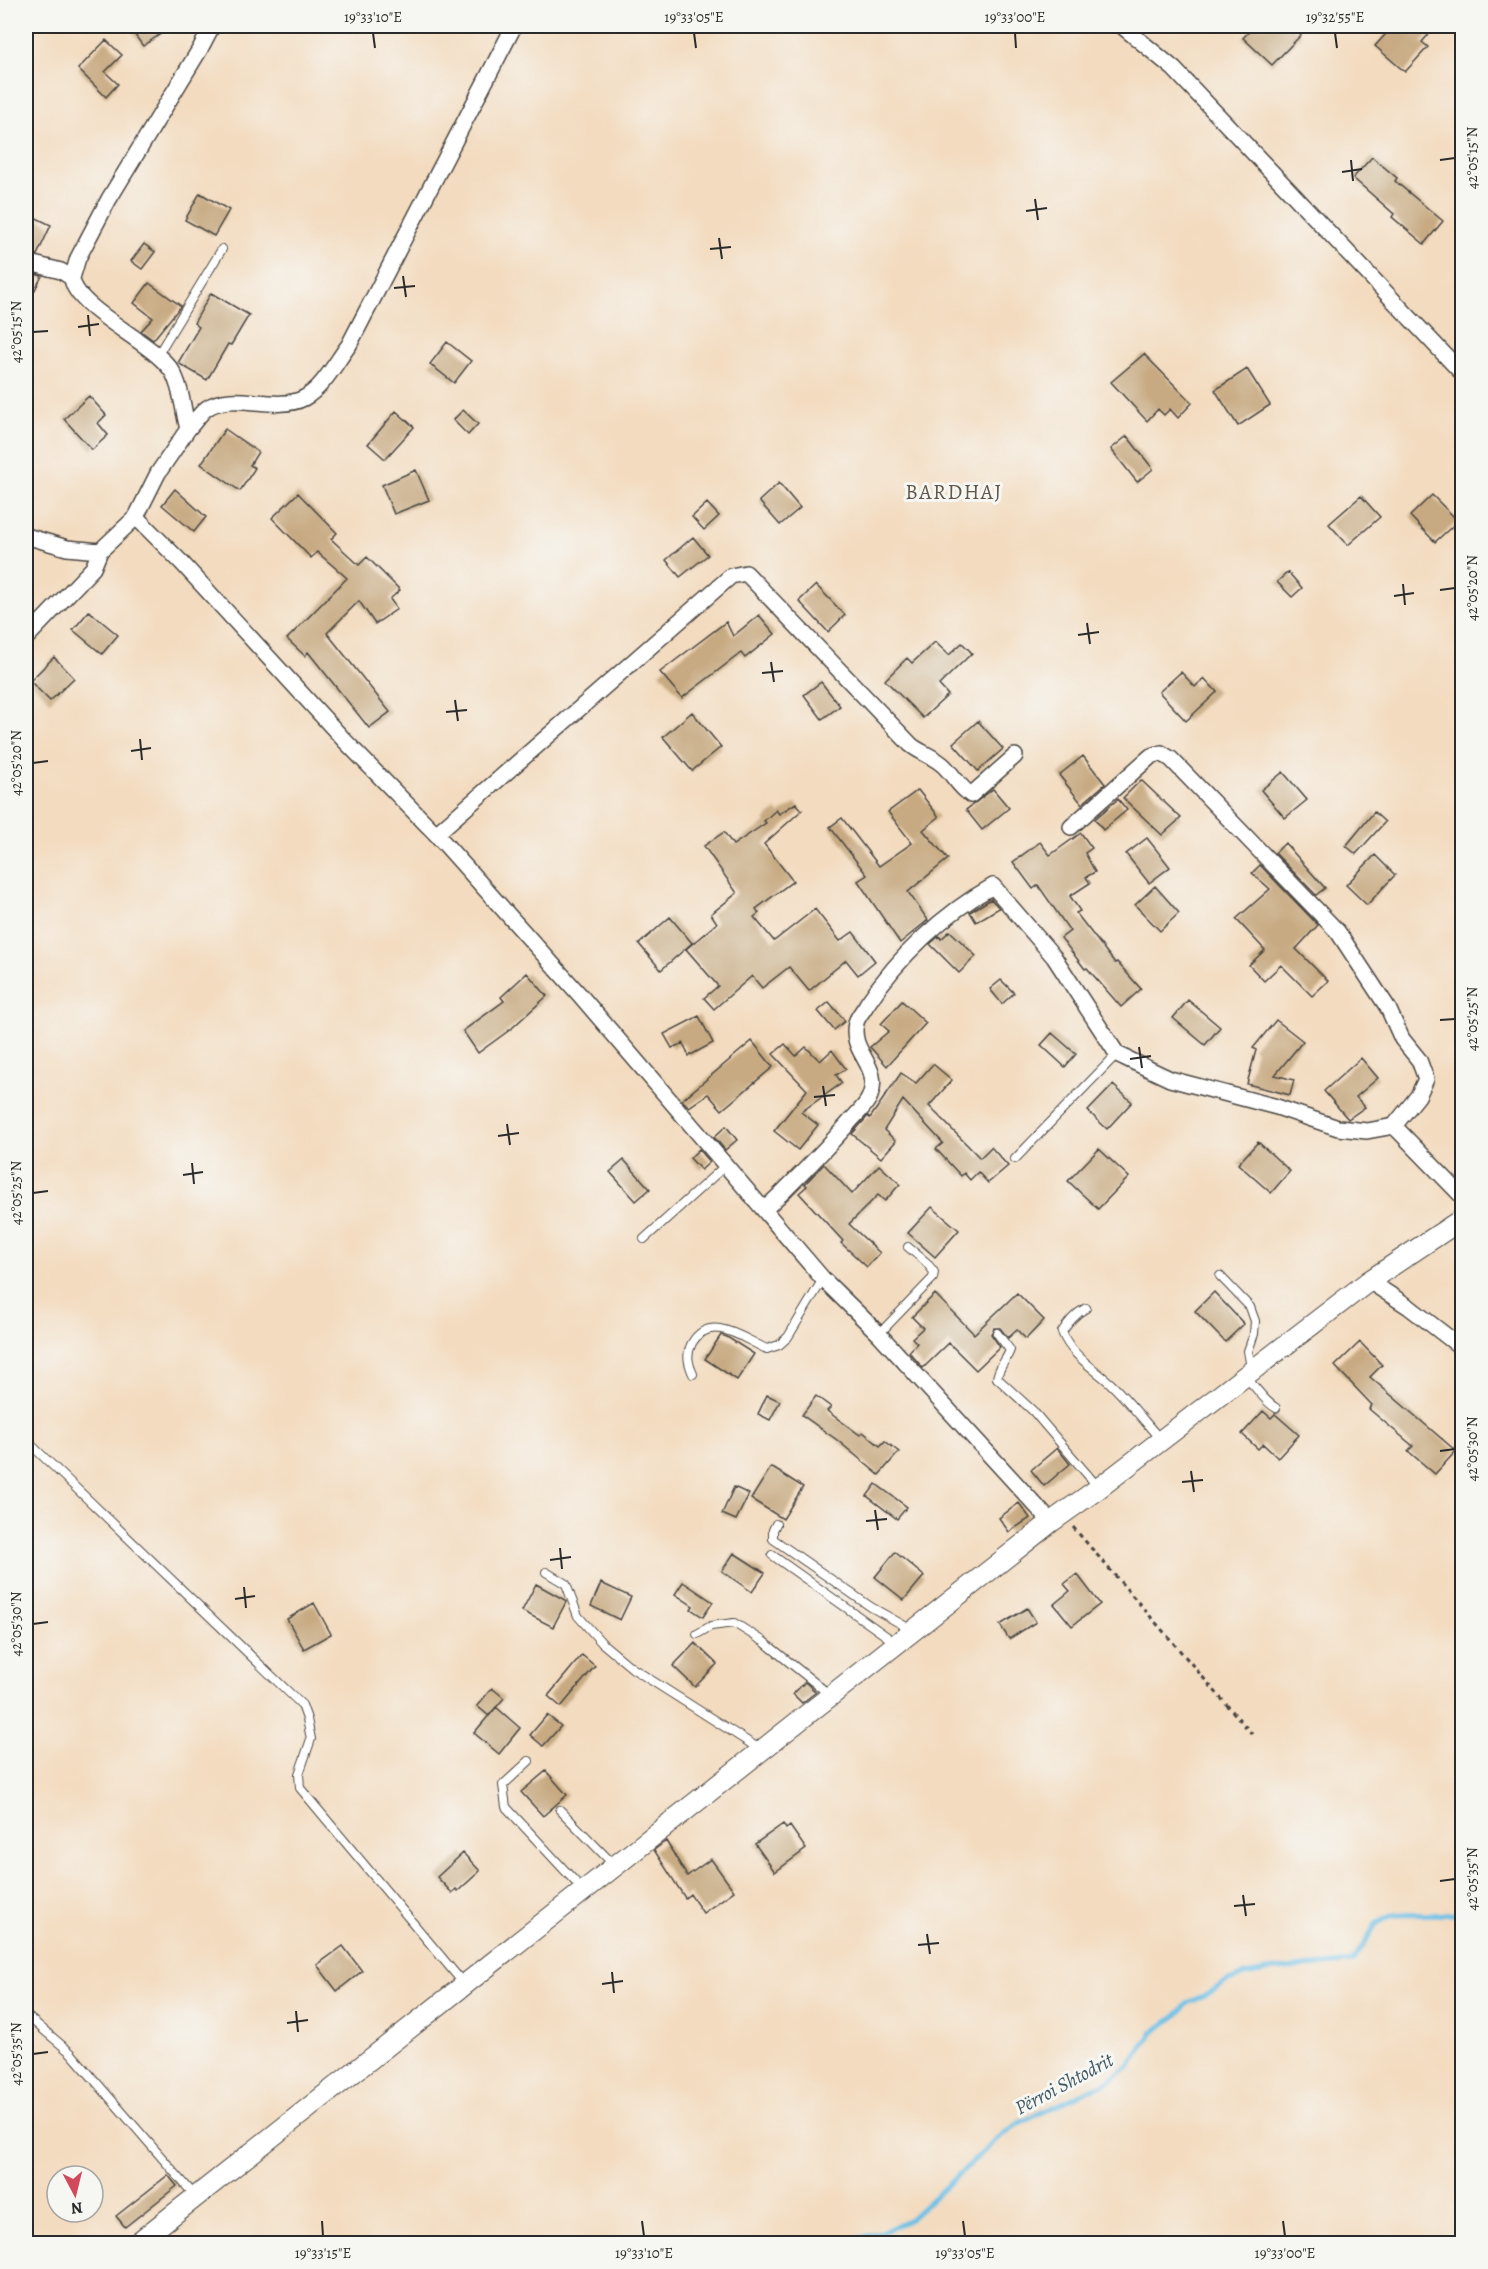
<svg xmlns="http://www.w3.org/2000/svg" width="1488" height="2269" viewBox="0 0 1488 2269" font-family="Alegreya,serif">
  <rect width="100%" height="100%" fill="#f6f6f2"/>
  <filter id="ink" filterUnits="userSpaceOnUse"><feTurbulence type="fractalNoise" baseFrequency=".0167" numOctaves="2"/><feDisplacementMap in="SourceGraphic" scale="12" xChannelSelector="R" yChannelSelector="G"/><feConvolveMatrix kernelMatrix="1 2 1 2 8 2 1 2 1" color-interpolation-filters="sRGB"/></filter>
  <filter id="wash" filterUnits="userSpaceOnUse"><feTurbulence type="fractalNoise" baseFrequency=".008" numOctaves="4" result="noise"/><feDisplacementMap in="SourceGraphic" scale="24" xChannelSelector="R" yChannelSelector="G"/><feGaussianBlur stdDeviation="1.35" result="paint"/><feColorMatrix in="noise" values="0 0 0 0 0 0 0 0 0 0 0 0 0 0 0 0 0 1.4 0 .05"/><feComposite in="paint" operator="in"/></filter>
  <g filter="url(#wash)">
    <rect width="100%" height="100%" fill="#f3dbbf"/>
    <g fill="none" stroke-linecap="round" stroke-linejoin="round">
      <path stroke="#6abfe6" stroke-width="5" d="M839,2244L883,2232L910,2219L1003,2134L1021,2122L1111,2080L1130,2065L1152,2033L1176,2016L1188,2003L1211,1992L1226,1982L1245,1975L1267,1971L1353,1962L1376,1924L1392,1915L1462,1914"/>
    </g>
    <g id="blocks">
      <path fill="#c7aa82" d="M128,26H172L143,46Z
        M1254,26H1291L1301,35L1272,65L1243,38Z
        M1393,26H1436L1422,42L1428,47L1405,72L1375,46Z
        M106,40L122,55L105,72L118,84L106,97L78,69Z
        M1372,157L1397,178L1395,181L1443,221L1424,244L1392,217L1394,214L1353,178Z
        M200,193L229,210L214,236L185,220Z
        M26,213L51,225L37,255L26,251Z
        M144,244L155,252L142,269L131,261Z
        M27,272L42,276L26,307V276Z
        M149,283L181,306L153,340L141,331L153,318L134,303Z
        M211,293L249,315L231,345L228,344L207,380L178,363L199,327L194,323Z
        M447,342L471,361L454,383L430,364Z
        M1144,354L1192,403L1178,418L1170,409L1164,415L1158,409L1147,421L1111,382Z
        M1247,369L1270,405L1238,426L1215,390Z
        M89,396L106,415L98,423L108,435L92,450L64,419Z
        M463,410L478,424L468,435L453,420Z
        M396,411L414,427L385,459L368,444Z
        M225,429L258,452L250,465L255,468L240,491L201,464Z
        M1127,436L1153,469L1137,482L1111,449Z
        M416,470L429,500L394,514L382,485Z
        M779,483L800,508L780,525L759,501Z
        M175,489L206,517L194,532L162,505Z
        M298,493L337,533L331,539L359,565L367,557L400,590L390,599L397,609L375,624L359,601L327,633L390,712L369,728L308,652L305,656L287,639L347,578L317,552L311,558L272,518Z
        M1432,495L1458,521L1435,542L1410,516Z
        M1361,496L1380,517L1348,545L1329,524Z
        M707,503L719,516L704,530L692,517Z
        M693,537L708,555L680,577L666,560Z
        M1288,572L1302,588L1292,597L1277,582Z
        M816,585L845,615L828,632L799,601Z
        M89,611L118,635L102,654L73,630Z
        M759,615L775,634L745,658L741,653L682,698L660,672L726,622L733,636Z
        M935,642L949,655L962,643L972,653L939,685L948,695L923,718L885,680L907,658L912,663Z
        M54,657L74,678L50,701L30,681Z
        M1181,672L1195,687L1204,678L1217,692L1186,721L1159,692Z
        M821,682L840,706L822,719L804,695Z
        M692,712L721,747L692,771L663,737Z
        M978,721L1003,749L978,771L953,743Z
        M1083,756L1105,784L1082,804L1059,775Z
        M1283,772L1307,800L1285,818L1261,790Z
        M1141,780L1181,818L1162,835L1123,798Z
        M993,789L1009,808L982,830L966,810Z
        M918,790L939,817L923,830L948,859L908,892L928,920L900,943L858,881L867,875L830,827L842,818L879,866L912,843L888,812Z
        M1118,799L1127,810L1103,830L1095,819Z
        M796,803L802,810L764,844L793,881L756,909L759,913L754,917L774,941L815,909L840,941L853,932L875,961L858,975L846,960L809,991L789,967L762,988L752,976L714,1009L704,998L718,986L686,949L717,923L711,914L737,893L704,846L724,832L733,845L766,823L764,821L776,810L779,814Z
        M1374,812L1385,822L1356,854L1346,846Z
        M1081,833L1092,848L1085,853L1095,872L1086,877L1090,883L1070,896L1080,911L1076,913L1115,963L1117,962L1141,989L1121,1007L1087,968L1085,969L1061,938L1070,931L1038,885L1033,889L1013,862L1040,842L1050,855Z
        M1147,838L1170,867L1149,883L1126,854Z
        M1285,843L1325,888L1316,895L1275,853Z
        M1375,855L1395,875L1367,905L1346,885Z
        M1260,865L1318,925L1296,949L1328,981L1312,996L1281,965L1264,981L1249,965L1265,950L1236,919L1270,889L1252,873Z
        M1155,886L1179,913L1160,931L1135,905Z
        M991,899L999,908L976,922L970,912Z
        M670,917L692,943L661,970L639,944Z
        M950,931L976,956L959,973L930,944L939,936L941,939Z
        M527,973L547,996L511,1029L478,1053L463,1031L504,1001L501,997Z
        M1001,980L1014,993L1002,1004L990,989Z
        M1188,1000L1220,1027L1205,1045L1173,1018Z
        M902,1001L926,1023L887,1066L870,1047L889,1031L881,1024Z
        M829,1002L845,1021L834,1030L818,1011Z
        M699,1016L713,1043L689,1056L683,1043L672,1048L664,1034Z
        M1276,1020L1303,1041L1275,1075L1294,1080L1290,1095L1247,1084L1256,1050L1253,1048Z
        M1052,1033L1076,1054L1065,1067L1041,1045Z
        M752,1041L773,1067L722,1110L708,1094L689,1107L682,1100Z
        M785,1044L796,1056L806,1047L820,1061L832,1050L846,1069L836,1075L842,1083L801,1112L818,1125L798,1150L774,1131L807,1090L773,1054Z
        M1361,1058L1378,1078L1356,1097L1365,1107L1348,1119L1324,1091Z
        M933,1064L952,1080L929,1106L980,1158L991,1147L1008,1166L988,1183L978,1172L970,1180L964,1173L961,1176L936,1149L943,1143L903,1100L884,1130L896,1141L881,1158L852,1134L868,1116L870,1118L901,1073L916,1083Z
        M1113,1085L1132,1102L1107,1129L1088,1111Z
        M726,1126L737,1140L725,1150L714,1137Z
        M1258,1142L1290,1171L1271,1193L1238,1164Z
        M699,1149L710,1162L701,1170L690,1158Z
        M1099,1149L1129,1177L1098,1209L1068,1181Z
        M624,1160L650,1189L636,1201L610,1172Z
        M824,1164L852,1194L879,1165L900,1184L885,1201L878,1195L849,1224L880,1253L867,1267L841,1243L843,1241L799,1193L807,1186L805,1184Z
        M932,1207L959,1230L935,1257L908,1233Z
        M1214,1292L1244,1324L1225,1342L1195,1311Z
        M1017,1293L1044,1320L1026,1339L1017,1330L1008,1338L1000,1328H994L991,1334L1000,1347L976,1370L949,1343L923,1368L909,1352L917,1343L912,1338L923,1328L912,1317L935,1294L974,1334Z
        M721,1335L727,1337L754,1354L737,1380L705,1359Z
        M1360,1342L1382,1365L1370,1377L1456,1451L1435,1474L1408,1451L1413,1446L1369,1409L1372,1405L1335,1366Z
        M767,1395L780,1401L770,1420L758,1414Z
        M816,1396L831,1407L827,1411L860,1435L863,1432L880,1446L885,1441L899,1452L879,1475L837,1440L802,1415Z
        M1263,1411L1271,1418L1275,1414L1299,1435L1278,1458L1263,1444L1258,1449L1242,1434Z
        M1057,1448L1070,1464L1044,1486L1031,1470Z
        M771,1467L803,1487L783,1519L751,1499Z
        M876,1484L907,1507L897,1519L867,1496Z
        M734,1487L749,1494L736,1520L722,1514Z
        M1019,1503L1030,1518L1009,1532L999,1518Z
        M895,1552L924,1576L904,1600L875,1577Z
        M734,1553L765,1573L752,1592L722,1571Z
        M1077,1574L1100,1604L1072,1626L1054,1604L1070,1591L1064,1584Z
        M683,1582L713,1602L703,1617L691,1609L693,1606L675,1594Z
        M601,1583L631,1597L620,1620L591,1606Z
        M536,1584L565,1600L566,1602L553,1627L522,1611Z
        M314,1603L331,1634L304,1649L287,1619Z
        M1027,1608L1036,1622L1009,1639L1000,1625Z
        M695,1643L717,1664L695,1687L673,1666Z
        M582,1655L595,1666L561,1707L548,1696Z
        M805,1682L816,1692L802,1703L793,1694Z
        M492,1688L504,1698L489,1716L477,1706Z
        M496,1707L520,1728L499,1754L474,1733Z
        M547,1715L561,1726L543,1746L530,1735Z
        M546,1771L567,1795L543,1816L521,1792Z
        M783,1824L786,1829L790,1826L806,1849L775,1872L755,1844Z
        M666,1841L687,1876L711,1859L734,1891L703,1913L690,1894L685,1898L654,1850Z
        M463,1853L480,1871L458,1891L456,1889L452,1893L437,1877Z
        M343,1946L362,1971L337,1991L317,1965Z
        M168,2175L177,2186L125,2227L116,2216Z"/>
    </g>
  </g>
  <g filter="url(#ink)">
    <use href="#blocks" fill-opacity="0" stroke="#494541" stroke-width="1.5"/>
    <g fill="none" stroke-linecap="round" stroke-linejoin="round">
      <defs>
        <path id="service" d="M157,356L222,249
          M1015,1159L1117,1054
          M644,1239L726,1165
          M1220,1276L1250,1307L1255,1321L1254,1334L1248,1351L1251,1368
          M1086,1308C1075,1314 1069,1322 1062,1332C1071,1355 1092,1367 1110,1383C1128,1400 1144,1421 1160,1439
          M997,1333L1010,1350C1006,1361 999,1366 997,1378L1033,1411L1098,1487
          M879,1334L933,1278L934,1272L926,1262L908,1247
          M693,1374C688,1363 686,1354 692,1343C711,1311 746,1341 767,1349L779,1345L788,1337L823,1279
          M1244,1377C1257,1386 1262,1400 1276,1408
          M26,1440L302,1705L307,1719L311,1739L299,1774L300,1788L464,1984
          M776,1524L773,1530V1539L871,1607L912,1630
          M772,1555L896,1643
          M546,1572L566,1584L578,1616L602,1643L632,1668L761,1750
          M697,1634L711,1626L734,1623L763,1641L830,1695
          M529,1761L503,1785L506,1807L583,1890
          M560,1810L615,1866
          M26,2015L71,2053L195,2196"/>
        <path id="minor" d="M1122,26L1174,69L1462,373
          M26,262L61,271L72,278C74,308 152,341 172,371C182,388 183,411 188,429L158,473L136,517
          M72,278L78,258L109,199L200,49L212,26
          M188,429C194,423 200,413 207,408C233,390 276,413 304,398C323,388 336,362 349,345L514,26
          M26,536L67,548L100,551L136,517L182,563L345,741L436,834L579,994L823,1279L879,1334L1051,1522
          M26,638L93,568L100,551
          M1071,827L1151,756L1161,753L1171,759L1338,932L1388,1008L1402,1039L1419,1060L1426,1079L1418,1096L1394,1126
          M436,834L731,576L746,573L911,745C921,753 935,757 944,766C954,776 959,787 971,795L1015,756
          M764,1210C793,1183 820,1155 847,1125C854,1116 866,1107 870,1096C882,1065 849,1053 856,1023C857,1017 864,1010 867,1004C899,956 943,914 993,886L1054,957L1117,1054L1170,1079L1277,1107L1338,1128L1367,1131L1394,1126L1462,1196
          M1369,1281L1409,1307L1462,1348"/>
        <path id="tertiary" d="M136,2244L1051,1522L1099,1488L1369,1281L1462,1219"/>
      </defs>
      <use href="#service" stroke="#494541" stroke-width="10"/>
      <use href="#minor" stroke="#494541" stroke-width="18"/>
      <use href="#tertiary" stroke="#494541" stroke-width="22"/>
      <path stroke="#494541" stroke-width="3" stroke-dasharray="4.5 4.5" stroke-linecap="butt" d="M1073,1527L1252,1734"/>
      <use href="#service" stroke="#fff" stroke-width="8"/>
      <use href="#minor" stroke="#fff" stroke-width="15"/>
      <use href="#tertiary" stroke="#fff" stroke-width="20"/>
    </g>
  </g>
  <path fill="none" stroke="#2b2b2b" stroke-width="2" d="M373,33L375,48M694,33L696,48M1015,33L1016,48M1335,33L1337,48M1351,160L1353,181M1440,160L1455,158M1342,172L1362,169M1035,199L1038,220M1026,211L1047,208M719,238L722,259M710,249L731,247M403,276L406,297M394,288L415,286M88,315L90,336M78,327L99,324M33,332L48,331M1403,584L1405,605M1440,590L1455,588M1394,596L1414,593M1087,623L1090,644M1078,635L1099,632M771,662L774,682M762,673L783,671M455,700L458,721M446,712L467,710M140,739L142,760M131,751L151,748M33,763L48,761M1440,1020L1455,1019M1139,1047L1142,1068M1130,1059L1151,1056M823,1086L826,1106M814,1097L835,1095M507,1124L510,1145M498,1136L519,1133M192,1163L194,1184M183,1175L203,1172M33,1193L48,1191M1440,1451L1455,1449M1191,1471L1194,1492M1182,1482L1203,1480M875,1510L878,1530M866,1521L887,1519M560,1548L562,1569M550,1560L571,1557M244,1587L246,1608M235,1599L255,1596M33,1624L48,1622M1440,1881L1455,1879M1243,1895L1246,1916M1234,1906L1255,1904M927,1934L930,1954M918,1945L939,1943M612,1972L614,1993M602,1984L623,1981M296,2011L298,2032M287,2023L308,2020M33,2054L48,2052M322,2221L323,2236M642,2221L644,2236M963,2221L965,2236M1283,2221L1285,2236"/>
  <g text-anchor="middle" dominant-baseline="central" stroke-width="6" stroke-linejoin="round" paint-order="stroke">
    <g font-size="20" font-style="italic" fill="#3e5763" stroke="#f6f6f2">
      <text transform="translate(1064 2084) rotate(-28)">Përroi Shtodrit</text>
    </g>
    <g font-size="21" letter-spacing="1.5" fill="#625749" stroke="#f6f6f2">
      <text x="954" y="492">BARDHAJ</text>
    </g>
  </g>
  <rect width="1488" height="2269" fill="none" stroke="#f6f6f2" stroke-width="66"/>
  <g transform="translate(75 2194) rotate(173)"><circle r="28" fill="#f6f6f2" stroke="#a5a5a2" stroke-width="1.5"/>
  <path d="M0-4.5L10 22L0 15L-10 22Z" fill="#d1495b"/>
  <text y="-9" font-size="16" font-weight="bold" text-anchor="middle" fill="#2b2b2b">N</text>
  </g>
  <rect x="33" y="33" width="1422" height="2203" fill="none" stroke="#2b2b2b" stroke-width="2"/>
  <g font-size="15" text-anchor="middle" fill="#2b2b2b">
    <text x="373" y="22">19°33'10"E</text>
    <text x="694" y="22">19°33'05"E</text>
    <text x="1015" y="22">19°33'00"E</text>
    <text x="1335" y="22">19°32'55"E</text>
    <text transform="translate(1472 158) rotate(-90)" y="5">42°05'15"N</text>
    <text transform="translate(16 332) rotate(-90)" y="5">42°05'15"N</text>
    <text transform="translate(1472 588) rotate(-90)" y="5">42°05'20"N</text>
    <text transform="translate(16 763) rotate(-90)" y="5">42°05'20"N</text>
    <text transform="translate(1472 1019) rotate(-90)" y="5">42°05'25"N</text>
    <text transform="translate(16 1193) rotate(-90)" y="5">42°05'25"N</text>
    <text transform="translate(1472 1449) rotate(-90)" y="5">42°05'30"N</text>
    <text transform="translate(16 1624) rotate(-90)" y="5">42°05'30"N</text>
    <text transform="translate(1472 1879) rotate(-90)" y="5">42°05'35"N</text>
    <text transform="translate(16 2054) rotate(-90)" y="5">42°05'35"N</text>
    <text x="323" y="2258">19°33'15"E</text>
    <text x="644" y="2258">19°33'10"E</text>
    <text x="965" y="2258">19°33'05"E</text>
    <text x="1285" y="2258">19°33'00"E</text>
  </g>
</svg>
